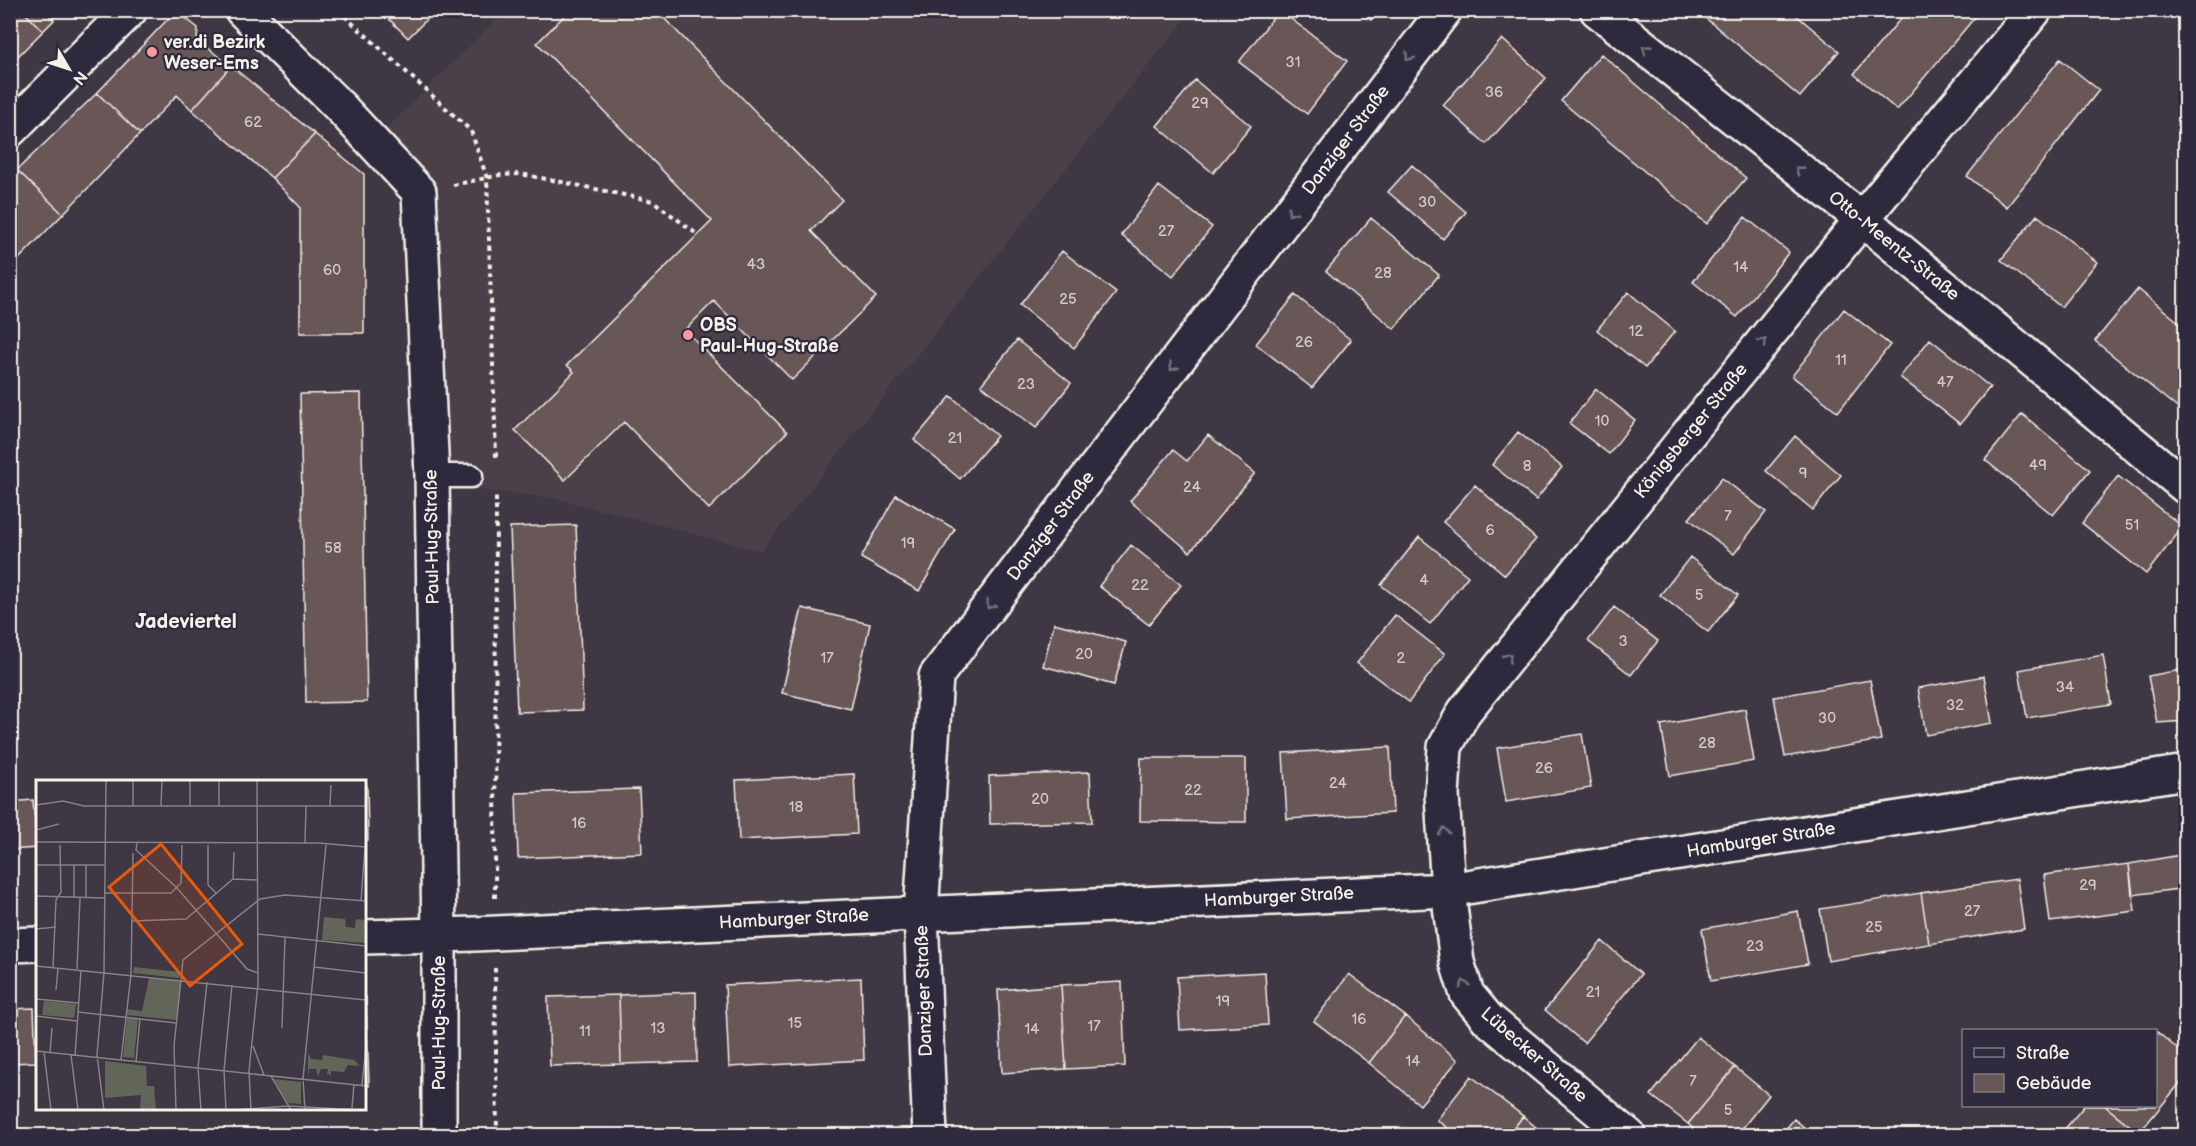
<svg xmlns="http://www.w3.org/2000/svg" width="2196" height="1146" viewBox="0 0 2196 1146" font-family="'Balsamiq Sans',sans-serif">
  <rect width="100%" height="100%" fill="#403745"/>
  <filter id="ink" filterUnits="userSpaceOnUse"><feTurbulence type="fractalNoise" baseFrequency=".0167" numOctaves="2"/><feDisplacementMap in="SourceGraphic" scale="12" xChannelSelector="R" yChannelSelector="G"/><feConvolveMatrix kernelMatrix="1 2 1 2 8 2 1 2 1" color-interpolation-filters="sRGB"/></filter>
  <g filter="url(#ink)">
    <path fill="#4c404a" d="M1179,10L1186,18L761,551L559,499L450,486L434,185L384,131L505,11Z"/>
    <path fill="#695657" stroke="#f4f1e8" stroke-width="1.5" d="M10,10H22L43,31L10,64Z
      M22,10H52L48,14L54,20L43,31Z
      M380,10H436L408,38Z
      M570,10H656L842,200L811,231L876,297L792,380L714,301L685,330L787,432L709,509L624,422L565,480L515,430L574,372L567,365L712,221L537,43Z
      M1279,10L1347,61L1307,114L1239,62Z
      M1358,10H1379L1371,20Z
      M1696,10H1790L1839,51L1800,97Z
      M1908,10H1981L1897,110L1854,74Z
      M183,16L198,28L197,40L231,66L192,110L177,95L140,134L97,93L168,19Z
      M1502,39L1546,78L1486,144L1443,105Z
      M1601,54L1746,178L1707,224L1561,101Z
      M2060,59L2099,90L2007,207L1967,176Z
      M231,66L315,134L272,178L192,110Z
      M1195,80L1251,126L1213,173L1157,126Z
      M97,93L140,134L63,214L17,170Z
      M315,134L364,174V333H300V207L272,178Z
      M1412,165L1466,212L1443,239L1388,192Z
      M17,170L63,214L10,268V177Z
      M1159,186L1212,227L1173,276L1121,235Z
      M2037,215L2097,262L2061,307L2001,260Z
      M1745,217L1789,252L1737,317L1693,282Z
      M1371,218L1439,275L1394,329L1326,271Z
      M1062,251L1116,293L1074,348L1020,305Z
      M2138,289L2186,328V415L2095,341Z
      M1628,292L1675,331L1645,368L1597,330Z
      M1295,295L1351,340L1312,388L1256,344Z
      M1844,309L1890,345L1838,412L1792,376Z
      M1930,339L1990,387L1960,424L1900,377Z
      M1017,340L1071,383L1036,428L981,385Z
      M1596,389L1635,420L1609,454L1569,423Z
      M361,393L367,702L306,703L300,394Z
      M951,396L997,436L960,479L914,440Z
      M2022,414L2090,470L2053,515L1985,460Z
      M1518,432L1562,467L1536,500L1492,465Z
      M1208,435L1255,473L1190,552L1130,501L1173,450L1187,461Z
      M1795,436L1841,475L1813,510L1766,471Z
      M2118,476L2183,527L2146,574L2082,523Z
      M1722,478L1766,512L1734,554L1689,519Z
      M1475,485L1536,539L1505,575L1443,522Z
      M896,495L955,529L919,591L861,558Z
      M576,525L583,710L517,712L510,527Z
      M1419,537L1468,576L1430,624L1381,585Z
      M1131,545L1181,585L1149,625L1099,586Z
      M1690,557L1738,595L1708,632L1660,595Z
      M1614,607L1658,641L1631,675L1588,641Z
      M802,608L870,624L851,709L782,693Z
      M1395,615L1445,654L1409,702L1357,663Z
      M1054,623L1126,642L1114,685L1043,666Z
      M2103,655L2111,704L2027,718L2019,670Z
      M2186,669V721L2157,723L2148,676Z
      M1984,676L1992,723L1926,735L1918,688Z
      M1870,680L1881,740L1785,757L1774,697Z
      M1745,709L1754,761L1670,776L1661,725Z
      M1582,734L1591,788L1506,802L1497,748Z
      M1390,747L1393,813L1287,819L1283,753Z
      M1141,758H1246V822L1140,821Z
      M1090,772L1092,822L990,824L989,776Z
      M854,774L857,834L739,840L736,780Z
      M364,786H367L368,840H364Z
      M639,789L642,853L518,858L516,793Z
      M33,800L37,848L10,850V802Z
      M2186,854V888L2132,895L2129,864Z
      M2129,864L2135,911L2050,922L2044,875Z
      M2017,879L2024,929L1929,944L1921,893Z
      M1921,893L1929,944L1828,961L1820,909Z
      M1798,911L1808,964L1711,981L1702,929Z
      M1602,941L1641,974L1584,1043L1545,1010Z
      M1265,972L1268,1025L1180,1030L1177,977Z
      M1349,974L1405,1016L1369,1063L1314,1021Z
      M861,978L864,1060L729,1067L725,985Z
      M1122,982L1125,1066L1066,1069L1061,985Z
      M1061,985L1066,1069L1002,1073L998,990Z
      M696,992L697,1062L621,1064L619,995Z
      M619,995L621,1064L550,1066L548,997Z
      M364,997H366L369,1086H364Z
      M2186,1005V1023L2177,1016Z
      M34,1008L36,1062L10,1063V1009Z
      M1405,1016L1458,1060L1420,1105L1369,1063Z
      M2156,1031L2186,1056V1076L2139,1133L2105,1106H2156Z
      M1698,1037L1735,1067L1688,1124L1651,1095Z
      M1735,1067L1769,1095L1736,1136H1701L1688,1124Z
      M1471,1076L1523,1116L1508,1136H1458L1437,1120Z
      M2084,1106H2105L2139,1133L2137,1136H2059Z
      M1523,1116L1546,1136H1508Z
      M1794,1119L1815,1136H1780Z
      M371,1130V1136H302V1131Z
      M626,1130V1136H543V1133Z
      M868,1131V1136H812V1134Z"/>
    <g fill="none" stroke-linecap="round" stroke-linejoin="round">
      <defs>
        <path id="lane" d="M432,476H471"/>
        <path id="street" d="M242,10L340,107L419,192L432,476L439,935V1136
          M1597,10L1862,219L2186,487
          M10,130L130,10
          M364,937L475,934L1448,890L2186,772
          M10,945L38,944
          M930,1136L921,914L936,676L1445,10
          M1629,1136L1488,1019L1467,994L1457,962L1448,890L1442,795L1445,747L1464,712L1862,219L2035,10"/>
      </defs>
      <use href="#lane" stroke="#f4f1e8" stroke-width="27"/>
      <use href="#street" stroke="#f4f1e8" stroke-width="38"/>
      <path stroke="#f4f1e8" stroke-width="4" stroke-dasharray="4.5 4.5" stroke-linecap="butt" d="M338,10L471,131L487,178L496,457
        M453,185L500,175L520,174L557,181L653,201L698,235
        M495,898L496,494
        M495,968L497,1136"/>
      <use href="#lane" stroke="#2f2a3d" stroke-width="22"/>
      <use href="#street" stroke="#2f2a3d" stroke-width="33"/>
    </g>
    <defs><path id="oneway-chevron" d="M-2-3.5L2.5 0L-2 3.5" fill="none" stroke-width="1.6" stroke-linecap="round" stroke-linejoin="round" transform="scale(1.5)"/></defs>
    <g stroke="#747079">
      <use href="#oneway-chevron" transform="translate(1646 49) rotate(-142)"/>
      <use href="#oneway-chevron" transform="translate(1409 57) rotate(127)"/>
      <use href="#oneway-chevron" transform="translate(1799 170) rotate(-142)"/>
      <use href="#oneway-chevron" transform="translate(1291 212) rotate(127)"/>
      <use href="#oneway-chevron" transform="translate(1763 342) rotate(-51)"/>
      <use href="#oneway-chevron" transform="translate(1173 367) rotate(127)"/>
      <use href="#oneway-chevron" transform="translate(990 605) rotate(127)"/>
      <use href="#oneway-chevron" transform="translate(1508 657) rotate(-51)"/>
      <use href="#oneway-chevron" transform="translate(1444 831) rotate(-94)"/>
      <use href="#oneway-chevron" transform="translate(1464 984) rotate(-107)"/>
    </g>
  </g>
  <g fill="#ff9aa2" stroke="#2f2a3d" stroke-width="2">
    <circle cx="152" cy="52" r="6"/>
    <circle cx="688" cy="335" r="6"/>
  </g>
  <g text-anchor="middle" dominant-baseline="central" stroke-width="4.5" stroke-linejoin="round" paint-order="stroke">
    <g font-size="15" fill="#d1cac4">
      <text x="1293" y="62">31</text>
      <text x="1494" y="92">36</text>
      <text x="1200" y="103">29</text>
      <text x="253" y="122">62</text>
      <text x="1427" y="202">30</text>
      <text x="1166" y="231">27</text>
      <text x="756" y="264">43</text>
      <text x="1741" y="267">14</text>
      <text x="332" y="270">60</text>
      <text x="1383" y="273">28</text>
      <text x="1068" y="299">25</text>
      <text x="1636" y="331">12</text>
      <text x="1304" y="342">26</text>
      <text x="1841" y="360">11</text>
      <text x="1945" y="382">47</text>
      <text x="1026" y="384">23</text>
      <text x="1602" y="421">10</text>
      <text x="955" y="438">21</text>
      <text x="2038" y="465">49</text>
      <text x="1527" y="466">8</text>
      <text x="1803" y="473">9</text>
      <text x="1192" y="487">24</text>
      <text x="1728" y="516">7</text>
      <text x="2132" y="525">51</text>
      <text x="1490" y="530">6</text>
      <text x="908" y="543">19</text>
      <text x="333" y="548">58</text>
      <text x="1424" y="580">4</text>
      <text x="1140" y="585">22</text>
      <text x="1699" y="595">5</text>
      <text x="1623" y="641">3</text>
      <text x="1084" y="654">20</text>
      <text x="827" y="658">17</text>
      <text x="1401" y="658">2</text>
      <text x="2065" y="687">34</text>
      <text x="1955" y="705">32</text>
      <text x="1827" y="718">30</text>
      <text x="1707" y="743">28</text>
      <text x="1544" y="768">26</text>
      <text x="1338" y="783">24</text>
      <text x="1193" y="790">22</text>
      <text x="1040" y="799">20</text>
      <text x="796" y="807">18</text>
      <text x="579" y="823">16</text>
      <text x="2088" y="885">29</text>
      <text x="1972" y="911">27</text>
      <text x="1874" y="927">25</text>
      <text x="1755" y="946">23</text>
      <text x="1593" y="992">21</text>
      <text x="1223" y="1001">19</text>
      <text x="1359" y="1019">16</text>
      <text x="795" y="1023">15</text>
      <text x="1094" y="1026">17</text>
      <text x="658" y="1028">13</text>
      <text x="1032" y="1029">14</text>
      <text x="585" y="1031">11</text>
      <text x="1413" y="1061">14</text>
      <text x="1693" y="1081">7</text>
      <text x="1728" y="1110">5</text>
    </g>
    <g font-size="18" font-weight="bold" fill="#f4f1e8" stroke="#2f2a3d" text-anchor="start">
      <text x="164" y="42">ver.di Bezirk<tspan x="164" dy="21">Weser-Ems</tspan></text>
      <text x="700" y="325">OBS<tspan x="700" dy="21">Paul-Hug-Straße</tspan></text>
    </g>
    <g font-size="18" fill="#f4f1e8" stroke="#2f2a3d">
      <text transform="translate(1346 140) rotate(-53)">Danziger Straße</text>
      <text transform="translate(1894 246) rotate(39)">Otto-Meentz-Straße</text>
      <text transform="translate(1691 431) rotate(-51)">Königsberger Straße</text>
      <text transform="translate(1051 526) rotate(-53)">Danziger Straße</text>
      <text transform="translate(432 537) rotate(-91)">Paul-Hug-Straße</text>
      <text transform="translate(1761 840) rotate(-9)">Hamburger Straße</text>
      <text transform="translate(1279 897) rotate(-3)">Hamburger Straße</text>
      <text transform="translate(794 919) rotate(-3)">Hamburger Straße</text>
      <text transform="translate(924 991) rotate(-92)">Danziger Straße</text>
      <text transform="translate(439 1023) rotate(-90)">Paul-Hug-Straße</text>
      <text transform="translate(1534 1055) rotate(41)">Lübecker Straße</text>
    </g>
    <g font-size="20" font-weight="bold" fill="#f4f1e8" stroke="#2f2a3d">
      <text x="186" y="622">Jadeviertel</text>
    </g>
  </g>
  <g transform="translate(36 780)">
    <rect width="330" height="330" fill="#403745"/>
    <path d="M288,137L309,139L310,147L319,148L320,139L330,140V163L286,160ZM98,187L144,192L143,198L97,193ZM113,198L145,201L141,240L90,235L91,229L106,231ZM8,221L40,224L38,238L6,235ZM91,238L102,239L98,278L87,277ZM272,273L275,279L286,280L287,275L318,280L324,286L312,285L308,292L295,291V295L291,294L292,289H285L282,297L280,289H273L272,296ZM69,281L110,286L111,306H118L120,330H104L105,315L69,318ZM238,299L265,302V324L252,323Z" fill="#616658"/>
    <path fill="none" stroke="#888186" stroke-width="1.5" d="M0,25L27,21L48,26H330M97,26V0M125,26L126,0M154,26V0M183,26V0M294,26L295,5M0,50L23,44M0,62L282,63L330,67M101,63L100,70L141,108L211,189L222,193M269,63L270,26M172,65V105L181,114M0,85H68M38,85V118M50,85V118M197,99L198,72M68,113H135L145,103L146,65M0,116L68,118M325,121L329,67M96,141L150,139L197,99L222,100M0,149L20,147M222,154L330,166M0,186L330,220M17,187L20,120L25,112L24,65M278,187L330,193M41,189L44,118M20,210L22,188M0,219L42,223M42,232L140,243M0,236L41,241M246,248L249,157M217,266L228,295M0,271L330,306M8,272L15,330M14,273L16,248M35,275L42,330M39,276L45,190M85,280L95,195L97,73M100,282L104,238M235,296L255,330M326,305L330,266M316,328L318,304M68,330L61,275L68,192L70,0M140,330L138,266L147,180L224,119L249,115L330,121M165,330L162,288L171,202M190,330L188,291L196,205M195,330L252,326L323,330M215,330L213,291L222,204L221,0M269,330L267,299L290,65"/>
    <path fill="#e8590c" fill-opacity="0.15" stroke="#e8590c" stroke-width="3" d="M125,64L206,164L154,206L73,107Z"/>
    <rect width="330" height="330" fill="none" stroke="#f4f1e8" stroke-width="3"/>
  </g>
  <rect width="2196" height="1146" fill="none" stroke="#2f2a3d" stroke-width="36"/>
  <rect x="18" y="18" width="2160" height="1110" fill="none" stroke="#f4f1e8" stroke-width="2" filter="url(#ink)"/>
  <rect x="1962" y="1029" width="195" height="78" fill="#2f2a3d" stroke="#7e7a81" stroke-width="1.5"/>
  <rect x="1974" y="1048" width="30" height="9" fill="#2f2a3d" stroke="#7e7a81" stroke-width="1.5"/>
  <text x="2016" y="1059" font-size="18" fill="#f4f1e8">Straße</text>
  <rect x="1974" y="1074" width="30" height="18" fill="#695657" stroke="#7e7a81" stroke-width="1.5"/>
  <text x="2016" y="1089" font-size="18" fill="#f4f1e8">Gebäude</text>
  <g transform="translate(69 69) rotate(129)" stroke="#2f2a3d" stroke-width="4.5" paint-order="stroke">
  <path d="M0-4.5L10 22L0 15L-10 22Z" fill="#f4f1e8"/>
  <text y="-9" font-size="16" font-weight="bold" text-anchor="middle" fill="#f4f1e8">N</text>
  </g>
</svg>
